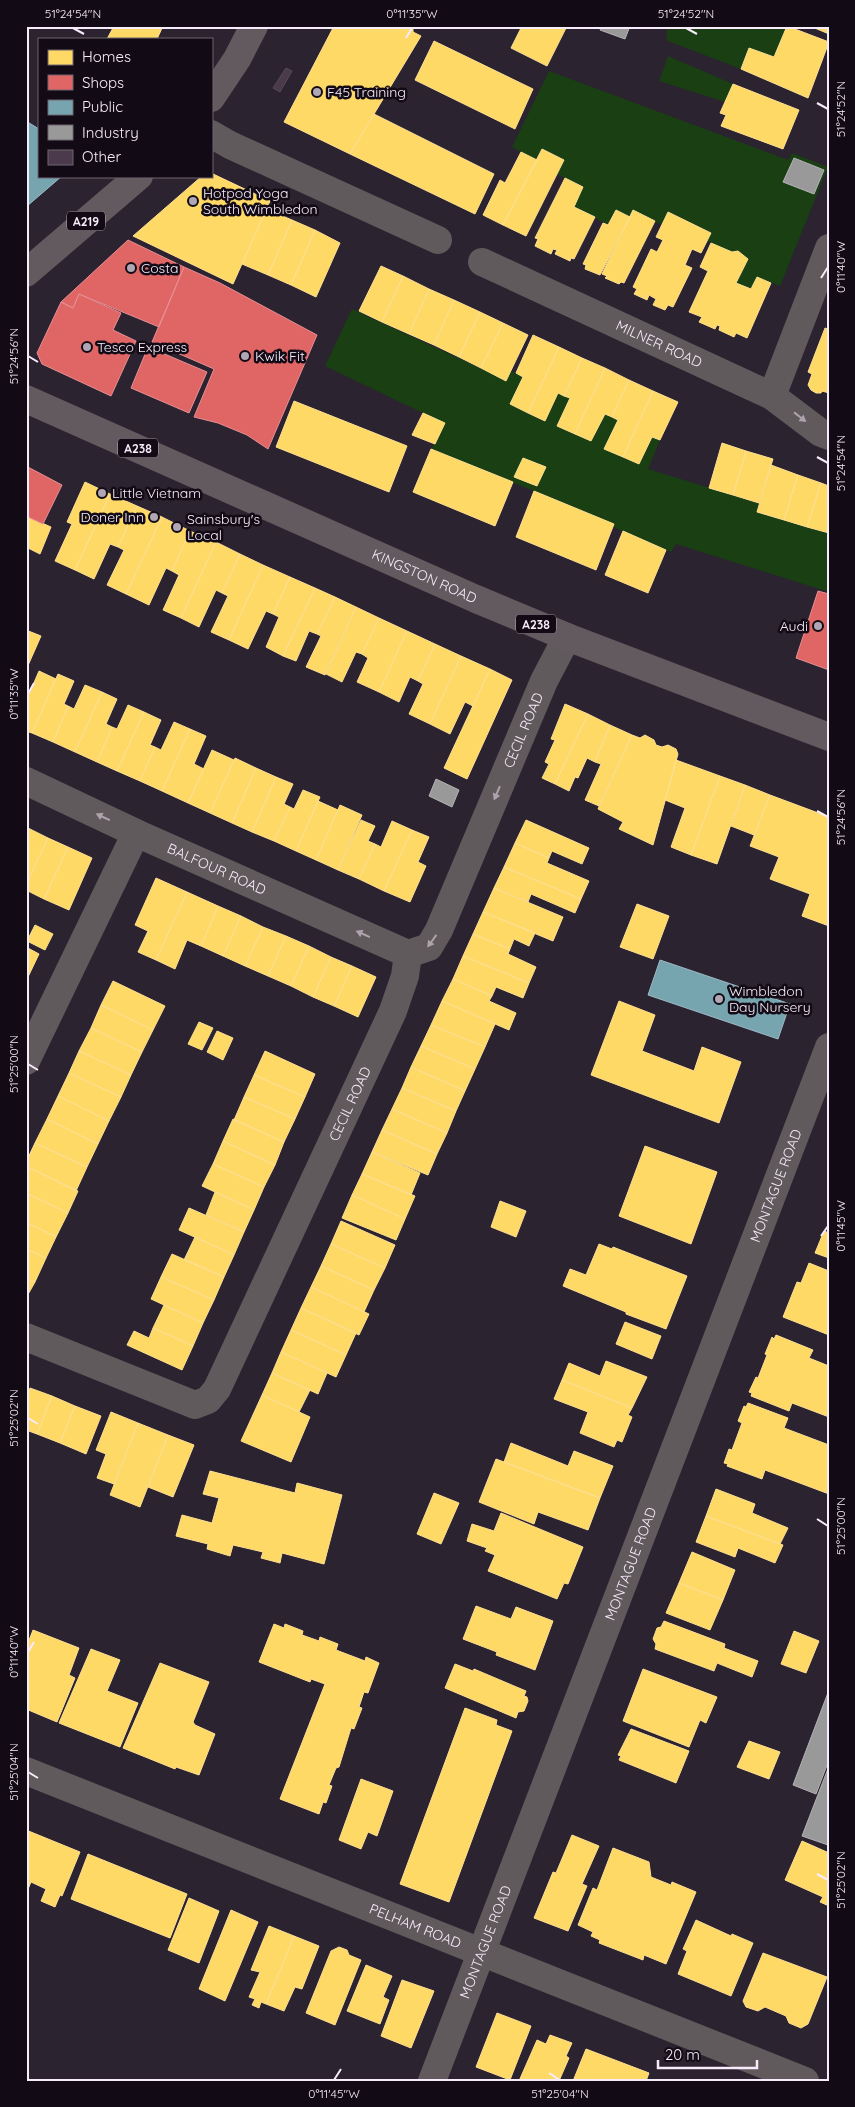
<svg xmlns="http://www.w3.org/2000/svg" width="855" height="2107" viewBox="0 0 855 2107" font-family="Quicksand,sans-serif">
  <rect width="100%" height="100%" fill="#2b232f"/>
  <path fill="#193f13" d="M668,26H787L774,57L749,49L741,69L668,41L666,36Z
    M668,56L733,84L725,102L659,81Z
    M549,71L788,160L792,153L828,167L780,286L757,277L751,289L736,283L747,259C740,250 739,254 730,251C722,249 714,244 707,241L710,232L668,212L662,225L633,211L630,217L616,210L608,225L574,207L583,187L557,174L564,160L542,149L537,160L512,147Z
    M352,309L506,380L511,371L523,377L510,404L544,421L558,393L570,398L557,426L591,441L605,414L618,420L605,449L639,464L652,437L660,440L648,469L759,503L757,512L829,533V592L676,544L671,552L613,527L614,524L431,449L434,444L412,435L423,413L325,366Z"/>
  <path fill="#ffd966" stroke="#fddf93" d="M114,26H163L157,39H107Z
    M334,26H413V32L421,36L350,154L284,122Z
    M522,26H567L547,66L511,48Z
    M787,26L829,42L808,98L741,69L749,48L774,57Z
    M810,26H829V34Z
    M434,41L533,89L515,129L415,80Z
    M733,84L799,110L783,149L721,126L726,115L720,113Z
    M374,114L494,174L475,214L350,154Z
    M542,149L564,160L526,236L503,225Z
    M521,152L537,160L503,225L483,215L500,180L505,183Z
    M211,173L270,201L233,284L133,236L202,176H211Z
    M565,178L583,187L574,207L595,217L574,259L571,258L570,261L555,254L557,250L553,249L551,254L535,246L538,239L535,238Z
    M266,209L292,220L268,275L242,264Z
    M616,210L630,217L600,275L585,269L586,265L583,264L603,223L608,225Z
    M633,210L655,221L624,283L621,282L619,284L605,278L607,276L602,274Z
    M668,212L711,233L701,253L692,249L685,265L692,268L673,307L668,305L665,310L653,305L656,299L649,295L647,300L634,294L637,289L633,287L651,249L657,252L663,240L656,237Z
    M292,220L315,230L291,285L268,275Z
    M315,230L340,243L316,297L291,285Z
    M711,243L732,252L738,251L748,259L736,283L751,289L757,277L771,283L747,338L736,333L734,337L719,330L720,326L717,325L715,329L699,322L702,317L689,312L708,271L700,267Z
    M381,266L403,276L382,322L359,311Z
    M403,276L429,289L409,334L382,322Z
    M429,289L454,300L434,345L409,334Z
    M454,300L480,312L459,357L434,345Z
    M480,312L503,323L481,368L459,357Z
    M503,323L528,335L506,381L481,368Z
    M829,327V393L822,391L821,393H816L811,390L808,385L812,374L808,372L825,328L828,329Z
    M533,335L559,347L528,413L510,404L523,377L516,373Z
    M559,347L582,358L564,396L558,393L545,421L528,413Z
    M582,358L605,368L575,434L557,426L570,398L564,396Z
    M605,368L629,380L612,417L605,414L591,441L575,434Z
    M629,380L653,391L623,457L604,449L618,420L612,417Z
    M653,391L678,402L660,440L652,437L639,464L623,457Z
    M294,401L407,446L389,492L276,447Z
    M423,413L445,423L435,444L412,435Z
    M722,443L746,451L733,495L709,488Z
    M431,449L513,482L495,526L413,492Z
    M746,451L773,459L759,503L733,495Z
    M523,458L546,467L537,486L514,477Z
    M771,465L798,475L784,520L757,512Z
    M798,475L821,483L807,527L784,520Z
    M85,482L110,494L75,570L55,561L72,524L67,522Z
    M821,483L829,486V533L807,527Z
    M534,491L614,524L596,570L516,537Z
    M110,494L137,506L118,547L110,544L94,579L75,570Z
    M137,506L162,517L126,594L107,585L124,550L118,547Z
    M26,516L51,527L40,554L26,547Z
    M162,517L190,531L172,571L166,568L149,605L126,594Z
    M190,531L216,542L181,618L163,610L179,575L172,571Z
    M623,531L666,550L648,593L605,575Z
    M216,542L240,554L222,593L216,590L199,627L181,618Z
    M240,554L263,565L229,640L211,632L228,596L222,593Z
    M263,565L290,577L273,614L266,611L248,649L229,640Z
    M290,577L315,588L283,656L266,647L279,617L273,614Z
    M315,588L335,597L317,634L309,631L296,661L283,656Z
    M335,597L356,607L325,675L306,667L321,636L317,634Z
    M356,607L379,618L362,654L356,652L342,682L326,674Z
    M379,618L407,631L379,692L357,682L368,658L362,654Z
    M26,630L41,636L26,670Z
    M407,631L435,644L418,681L410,677L399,702L379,692Z
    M435,644L461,656L430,724L409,714L423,684L418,681Z
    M461,656L490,669L473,706L465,702L450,734L430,724Z
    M490,669L512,680L467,779L444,768Z
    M39,671L56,679L32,733L26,731V690L30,692Z
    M58,674L74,681L64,704L68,706L53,742L32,733Z
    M85,685L102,692L75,752L53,742L68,706L74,709Z
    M102,692L117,699L106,724L112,727L97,762L75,752Z
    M565,704L588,714L555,784L542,778L549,764L545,762L555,740L551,739Z
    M128,705L144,712L117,771L97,762L112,727L117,729Z
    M144,712L161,720L150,745L155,747L140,781L117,771Z
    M588,714L610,725L595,762L587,758L578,778L575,777L569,791L555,784Z
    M174,722L190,729L162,791L140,781L155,747L161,750Z
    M610,725L632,735L599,806L585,800L601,764L595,762Z
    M190,729L206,736L194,764L204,769L188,803L162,791Z
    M632,735L640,738L645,735L654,740L656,745L662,747L668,745L676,749L678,754L653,845L619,829L623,822L598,809Z
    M212,750L234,760L210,813L188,803Z
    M235,758L256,768L232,823L210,813Z
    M676,760L720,776L691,855L671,847L685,808L665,800Z
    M256,768L276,777L252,832L232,823Z
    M720,776L745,785L717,864L691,855Z
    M276,777L293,784L284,804L290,807L274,841L252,832Z
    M745,785L770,795L754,835L731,826Z
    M303,790L320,797L296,851L274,841L290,807L294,809Z
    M770,795L829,817V926L802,916L810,894L770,879L779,857L750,846Z
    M318,801L338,810L316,860L296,851Z
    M340,805L362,815L338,870L316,860Z
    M361,820L375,826L368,841L375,844L359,879L338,870Z
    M526,820L589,848L582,864L552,851L549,858L515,843Z
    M392,821L412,830L384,891L359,879L375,844L381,847Z
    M26,827L48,838L26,885Z
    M412,830L429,837L418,862L426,866L410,902L384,891Z
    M48,838L68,847L44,899L26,890V885Z
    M515,843L549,858L547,863L589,881L581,899L504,867Z
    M68,847L92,858L69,910L44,899Z
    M504,867L581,899L575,913L531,894L528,902L494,888Z
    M156,878L187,892L156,960L138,952L148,931L135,925Z
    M494,888L563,917L553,941L483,912Z
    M187,892L218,906L201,946L187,940L175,969L156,960Z
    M637,904L669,916L653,959L620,947Z
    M218,906L241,916L223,956L201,946Z
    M483,912L535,933L529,946L514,939L510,949L473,934Z
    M241,916L263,927L245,966L223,956Z
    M35,925L53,934L45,950L27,941Z
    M263,927L286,936L268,976L245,966Z
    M473,934L510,949L508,954L536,967L529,983L463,956Z
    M286,936L309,946L291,986L268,976Z
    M309,946L331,957L313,997L291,986Z
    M26,947L39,954L28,977L26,976Z
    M463,956L529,983L523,998L496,987L492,996L453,979Z
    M331,957L352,966L334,1006L313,997Z
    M352,966L376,977L358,1017L334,1006Z
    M453,979L492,996L489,1001L516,1013L509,1030L442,1001Z
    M113,981L165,1006L153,1030L101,1005Z
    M442,1001L495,1024L485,1047L431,1025Z
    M619,1001L655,1015L642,1051L694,1071L702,1047L741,1062L719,1123L591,1075Z
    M101,1005L153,1030L142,1052L91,1028Z
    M199,1022L213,1028L202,1050L188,1044Z
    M431,1025L485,1047L475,1069L421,1046Z
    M91,1028L142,1052L131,1075L79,1051Z
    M217,1031L233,1038L223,1060L207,1052Z
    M421,1046L475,1069L465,1091L411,1067Z
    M79,1051L131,1075L121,1097L69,1073Z
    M265,1051L315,1074L305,1097L254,1075Z
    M411,1067L465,1091L456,1111L402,1088Z
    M69,1073L121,1097L109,1121L58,1096Z
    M254,1075L305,1097L295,1119L244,1097Z
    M402,1088L456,1111L447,1133L392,1109Z
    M58,1096L109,1121L98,1144L47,1119Z
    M244,1097L295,1119L284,1142L234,1120Z
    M392,1109L447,1133L437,1154L382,1130Z
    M47,1119L98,1144L87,1167L35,1143Z
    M233,1119L284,1142L275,1165L223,1141Z
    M382,1130L437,1154L428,1175L372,1152Z
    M223,1141L275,1165L264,1187L213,1164Z
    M35,1143L87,1167L76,1191L26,1166V1162Z
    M645,1146L717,1172L691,1244L619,1216Z
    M372,1152L420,1173L411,1195L362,1174Z
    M213,1164L264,1187L254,1210L202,1186Z
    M26,1166L78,1191L68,1213L26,1193Z
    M362,1174L415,1196L405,1219L352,1195Z
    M215,1192L254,1210L244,1232L206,1215Z
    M26,1193L68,1213L56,1237L26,1222Z
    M352,1195L405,1219L396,1240L342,1218Z
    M500,1201L526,1211L516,1237L491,1227Z
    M189,1208L244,1232L234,1255L179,1230Z
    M341,1221L395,1245L385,1268L331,1244Z
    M26,1222L56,1237L46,1258L26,1249Z
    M824,1231L829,1233V1258L815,1253Z
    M195,1237L234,1255L224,1277L184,1260Z
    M331,1244L385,1268L374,1290L321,1266Z
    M599,1244L612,1249L613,1247L687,1276L666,1329L626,1314V1312L563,1286L570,1269L586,1275Z
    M26,1249L46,1258L35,1282L26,1278Z
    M172,1254L224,1277L214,1300L161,1277Z
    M809,1263L829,1271V1335L783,1317L797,1282L801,1283Z
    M321,1266L374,1290L364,1312L311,1287Z
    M161,1277L214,1300L203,1323L151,1299Z
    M26,1278L35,1282L26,1298Z
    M311,1287L369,1314L359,1335L301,1308Z
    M164,1305L203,1323L193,1346L153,1328Z
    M301,1308L356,1333L346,1355L291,1330Z
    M625,1322L661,1336L652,1359L616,1344Z
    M153,1328L193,1346L182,1370L127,1345L134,1331L149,1338Z
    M291,1330L346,1355L336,1377L281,1352Z
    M776,1335L813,1350L809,1358L829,1366V1417L792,1403L789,1411L751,1396L752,1393L749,1392L756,1377L758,1378L767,1355L765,1354L772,1337L774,1339Z
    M281,1352L327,1373L318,1394L272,1373Z
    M606,1361L647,1377L632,1408L562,1380L569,1363L600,1376Z
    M272,1373L310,1390L299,1412L262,1395Z
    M562,1380L632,1408L628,1415L632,1417L622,1442L617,1440L614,1447L580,1433L588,1412L554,1399Z
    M30,1388L52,1396L37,1434L26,1430V1397Z
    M262,1395L310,1417L291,1462L241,1441Z
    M52,1396L75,1406L60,1443L37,1434Z
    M748,1403L788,1418L784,1428L829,1445V1494L765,1470L762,1479L727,1466L728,1464L724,1463L729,1449L732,1450L742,1423L738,1421L744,1406L746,1407Z
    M75,1406L101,1416L86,1454L60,1443Z
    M111,1412L138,1423L114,1484L97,1478L106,1454L96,1450Z
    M138,1423L168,1435L140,1507L110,1495Z
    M168,1435L194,1445L173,1497L148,1487Z
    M511,1443L568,1466L574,1451L613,1466L600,1498L504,1462Z
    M496,1459L600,1498L588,1530L538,1512L534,1524L479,1502Z
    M210,1471L295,1493L297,1483L342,1495L324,1564L282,1553L280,1563L261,1558L263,1552L233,1545L230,1556L207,1549L208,1544L176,1536L182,1515L212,1523L219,1498L203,1494Z
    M716,1489L755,1504L752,1513L788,1528L780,1544L706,1516Z
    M434,1493L459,1503L441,1544L417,1534Z
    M501,1513L583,1547L568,1584L564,1583L557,1599L488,1571L495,1555L485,1551L487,1548L467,1541L472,1524L494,1531Z
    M706,1516L783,1545L775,1563L738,1548L735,1557L696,1542Z
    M692,1552L735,1570L723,1600L679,1583Z
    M679,1583L723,1600L710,1630L666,1613Z
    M476,1606L511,1619L516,1607L553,1621L535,1670L496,1655L497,1652L463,1639Z
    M664,1621L725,1644L724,1648L758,1661L752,1677L717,1663L714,1671L655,1649L656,1644L653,1639L657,1628L661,1627Z
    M274,1624L284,1628L285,1624L303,1631L302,1635L319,1641L320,1637L338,1644L336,1650L365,1661L366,1657L379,1663L368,1693L364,1692L359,1707L362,1708L354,1729L351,1728L339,1767L336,1768L329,1785L332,1786L326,1803L323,1802L319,1814L280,1799L325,1684L311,1679L310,1682L259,1662Z
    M33,1630L79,1648L69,1675L75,1678L57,1722L26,1709V1648Z
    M794,1631L819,1641L806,1673L781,1664Z
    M91,1649L120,1660L107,1691L138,1703L120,1747L59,1723Z
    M160,1663L209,1682L193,1722L195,1725L215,1734L199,1775L176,1767L175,1769L123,1748Z
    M455,1664L473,1671L474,1669L526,1691L524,1696L527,1697L528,1701L524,1711L518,1712L516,1718L445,1688Z
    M643,1669L717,1697L706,1723L700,1720L689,1747L623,1721Z
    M465,1708L497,1720L496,1725L512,1731L449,1902L400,1884Z
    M631,1729L689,1751L676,1783L619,1760L621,1756L618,1755Z
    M749,1741L780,1752L769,1779L737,1767Z
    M361,1779L393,1791L377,1836L368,1832L361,1849L339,1840Z
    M26,1830L80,1852L62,1896L60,1895L55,1907L41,1901L46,1889L31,1882L26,1894Z
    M572,1835L599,1846L582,1884L587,1886L568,1931L534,1918L553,1872L556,1873Z
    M802,1841L829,1853V1906L820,1902L823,1897L785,1880Z
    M613,1848L649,1862L651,1877L671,1885L672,1882L696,1892L666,1964L644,1955L643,1960L599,1943L600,1940L591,1936L593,1932L578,1925L593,1888L597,1890Z
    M88,1854L187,1894L170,1938L71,1899Z
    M189,1898L219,1911L199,1963L168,1950Z
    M231,1910L258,1922L225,2001L199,1989Z
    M696,1920L731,1936L732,1934L753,1943L731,1996L678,1974L687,1951L683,1949Z
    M269,1926L294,1936L266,2004L261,2002L259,2008L252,2005L255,1999L249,1997L260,1972L251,1970Z
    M294,1936L319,1946L302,1989L295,1987L284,2011L266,2004Z
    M339,1947L347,1950L349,1955L361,1960L335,2025L306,2013L331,1951Z
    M763,1953L827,1977L808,2024L801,2028L789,2023L786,2016L765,2007L758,2011L746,2007L743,2001Z
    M366,1965L392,1976L383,1997L389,2000L380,2024L347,2011Z
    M402,1980L434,1991L411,2048L381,2036Z
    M497,2013L531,2026L510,2080L476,2067Z
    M550,2035L572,2043L566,2056L569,2058L559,2081H519L537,2040L546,2044Z
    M586,2049L649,2073L646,2081H573Z"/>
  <path fill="#e06666" stroke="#e78e93" d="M128,240L184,267L159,327L79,294L73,308L61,302Z
    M184,267L220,283L317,335L268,449L247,435L218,423L194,417L214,369L152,342Z
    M79,294L121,313L113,330L136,341L111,396L42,364L37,353L61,302L73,308Z
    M148,347L207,372L189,413L131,388Z
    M26,466L62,485L43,524L26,516Z
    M818,591L829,594V670L796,658Z"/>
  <path fill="#76a5af" stroke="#9dbac6" d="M26,121L39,129V176H62L26,207Z
    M660,960L790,1004L778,1039L648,995Z"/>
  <path fill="#999" stroke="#b5b2b7" d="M602,26H630L625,39L600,30Z
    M794,158L824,170L814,194L783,182Z
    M436,779L459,790L452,807L429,796Z
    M829,1690V1760L816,1794L793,1785Z
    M829,1766V1842L828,1845L802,1836Z"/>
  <path fill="#4a3a4c" stroke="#554d56" d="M286,68L292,71L280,92L273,88Z"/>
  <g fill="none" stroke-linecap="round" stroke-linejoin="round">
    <g stroke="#605a5c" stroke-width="28">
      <path d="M211,134L230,145L438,240"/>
      <path id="s1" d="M482,262L772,396L821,433L829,436"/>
      <path d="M772,396L829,248"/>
      <path d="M26,1061L136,833"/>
      <path id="s2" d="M26,1337L195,1405L208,1400L217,1389L393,1011L405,976L408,954"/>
      <path id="s3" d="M26,1771L805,2081"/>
      <path id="s4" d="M432,2081L829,1047"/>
    </g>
    <path stroke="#605a5c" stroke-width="28" id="s5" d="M26,781L136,833L408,954L429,947L439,930L544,681L567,637"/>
    <g stroke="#625a5f" stroke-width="28">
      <path d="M211,98L237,59L254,26"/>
      <path d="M26,273L139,176"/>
      <path id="s6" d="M26,399L476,599L567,637L829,737"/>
    </g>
  </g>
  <defs><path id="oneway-solid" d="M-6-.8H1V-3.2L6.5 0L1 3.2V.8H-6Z" transform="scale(1.25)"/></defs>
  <g fill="#aca3ac">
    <use href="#oneway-solid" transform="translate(800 417) rotate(38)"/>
    <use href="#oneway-solid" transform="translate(497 793) rotate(113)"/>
    <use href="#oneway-solid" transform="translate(103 817) rotate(-155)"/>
    <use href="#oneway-solid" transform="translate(363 934) rotate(-156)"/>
    <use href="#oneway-solid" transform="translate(432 941) rotate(126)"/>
  </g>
  <path fill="none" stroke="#f7ecfc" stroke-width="2" d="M73,28L84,34M686,28L697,34M406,38L412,28M817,103L828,109M821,278L828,267M28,356L38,362M817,457L828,463M28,694L34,683M817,811L828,817M28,1064L38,1070M821,1236L828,1226M28,1418L38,1424M817,1519L828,1526M28,1652L34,1642M28,1772L38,1778M817,1874L828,1880M549,2073L560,2080M334,2080L341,2069"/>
  <g fill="#b0a6b4" stroke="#120b15" stroke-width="2">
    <circle cx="317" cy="92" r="5"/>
    <circle cx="193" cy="201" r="5"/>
    <circle cx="131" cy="268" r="5"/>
    <circle cx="87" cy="347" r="5"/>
    <circle cx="245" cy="356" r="5"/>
    <circle cx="102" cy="493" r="5"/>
    <circle cx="154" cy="517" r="5"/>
    <circle cx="177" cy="527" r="5"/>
    <circle cx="818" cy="626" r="5"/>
    <circle cx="719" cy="999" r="5"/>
  </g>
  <g text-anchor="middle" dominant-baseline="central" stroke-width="5" stroke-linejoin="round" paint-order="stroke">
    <g fill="#120b15" stroke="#b2a8b7" stroke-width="1">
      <rect x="67" y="211.5" width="38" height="19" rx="4"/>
      <rect x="118" y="438.5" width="40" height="19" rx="4"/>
      <rect x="516" y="614.5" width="40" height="19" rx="4"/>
    </g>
    <g font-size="12" font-weight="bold" fill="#f7ecfc">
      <text x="86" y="221">A219</text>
      <text x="138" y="448">A238</text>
      <text x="536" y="624">A238</text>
    </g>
    <g font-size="14" fill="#f7ecfc" stroke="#120b15" text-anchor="start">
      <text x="327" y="92">F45 Training</text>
      <text x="203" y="193">Hotpod Yoga<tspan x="203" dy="16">South Wimbledon</tspan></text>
      <text x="141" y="268">Costa</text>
      <text x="97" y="347">Tesco Express</text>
      <text x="255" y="356">Kwik Fit</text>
      <text x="112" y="493">Little Vietnam</text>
      <text x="144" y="517" text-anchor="end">Doner Inn</text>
      <text x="187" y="519">Sainsbury's<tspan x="187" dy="16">Local</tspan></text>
      <text x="808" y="626" text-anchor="end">Audi</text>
      <text x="729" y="991">Wimbledon<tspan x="729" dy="16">Day Nursery</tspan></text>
    </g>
    <g font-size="14" fill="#f7ecfc" stroke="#120b15">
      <text stroke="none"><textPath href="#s1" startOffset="195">MILNER ROAD</textPath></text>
      <text stroke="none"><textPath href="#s6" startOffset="436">KINGSTON ROAD</textPath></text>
      <text stroke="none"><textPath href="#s5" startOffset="678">CECIL ROAD</textPath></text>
      <text stroke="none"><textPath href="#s5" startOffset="210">BALFOUR ROAD</textPath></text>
      <text stroke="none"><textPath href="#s2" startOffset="525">CECIL ROAD</textPath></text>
      <text stroke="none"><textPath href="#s4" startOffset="959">MONTAGUE ROAD</textPath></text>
      <text stroke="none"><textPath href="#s4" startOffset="554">MONTAGUE ROAD</textPath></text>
      <text stroke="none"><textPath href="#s3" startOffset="419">PELHAM ROAD</textPath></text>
      <text stroke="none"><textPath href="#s4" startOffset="149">MONTAGUE ROAD</textPath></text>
    </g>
  </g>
  <rect width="855" height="2107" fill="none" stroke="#120b15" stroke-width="55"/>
  <rect x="38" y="38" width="175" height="140" fill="#120b15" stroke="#6e6571"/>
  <rect x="48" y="50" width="25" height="15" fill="#ffd966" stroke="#6e6571"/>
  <text x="82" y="62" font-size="15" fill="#f7ecfc">Homes</text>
  <rect x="48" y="75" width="25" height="15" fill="#e06666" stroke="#6e6571"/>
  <text x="82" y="88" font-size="15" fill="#f7ecfc">Shops</text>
  <rect x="48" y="100" width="25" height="15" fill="#76a5af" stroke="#6e6571"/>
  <text x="82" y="112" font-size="15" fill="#f7ecfc">Public</text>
  <rect x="48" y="125" width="25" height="15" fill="#999999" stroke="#6e6571"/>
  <text x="82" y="138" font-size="15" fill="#f7ecfc">Industry</text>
  <rect x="48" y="150" width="25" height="15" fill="#4a3a4c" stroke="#6e6571"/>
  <text x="82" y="162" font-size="15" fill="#f7ecfc">Other</text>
  <path d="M658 2060v8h99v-8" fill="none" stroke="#f7ecfc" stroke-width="2.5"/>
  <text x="665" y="2060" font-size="15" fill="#f7ecfc" stroke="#120b15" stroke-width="4" paint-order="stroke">20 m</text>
  <rect x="28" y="28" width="800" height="2052" fill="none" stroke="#f7ecfc" stroke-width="2"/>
  <g font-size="12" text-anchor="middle" fill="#f7ecfc">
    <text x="73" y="18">51°24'54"N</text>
    <text x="412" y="18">0°11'35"W</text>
    <text x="686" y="18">51°24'52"N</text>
    <text transform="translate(841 109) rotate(-90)" y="4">51°24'52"N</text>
    <text transform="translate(841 267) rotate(-90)" y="4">0°11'40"W</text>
    <text transform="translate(14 356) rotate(-90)" y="4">51°24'56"N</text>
    <text transform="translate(841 463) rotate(-90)" y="4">51°24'54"N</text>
    <text transform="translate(14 694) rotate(-90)" y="4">0°11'35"W</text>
    <text transform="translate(841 817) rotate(-90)" y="4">51°24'56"N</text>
    <text transform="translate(14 1064) rotate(-90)" y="4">51°25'00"N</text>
    <text transform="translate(841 1226) rotate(-90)" y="4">0°11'45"W</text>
    <text transform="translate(14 1418) rotate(-90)" y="4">51°25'02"N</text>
    <text transform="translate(841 1526) rotate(-90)" y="4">51°25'00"N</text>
    <text transform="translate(14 1652) rotate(-90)" y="4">0°11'40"W</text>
    <text transform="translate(14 1772) rotate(-90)" y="4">51°25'04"N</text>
    <text transform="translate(841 1880) rotate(-90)" y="4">51°25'02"N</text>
    <text x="334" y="2098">0°11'45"W</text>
    <text x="560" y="2098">51°25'04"N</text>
  </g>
</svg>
